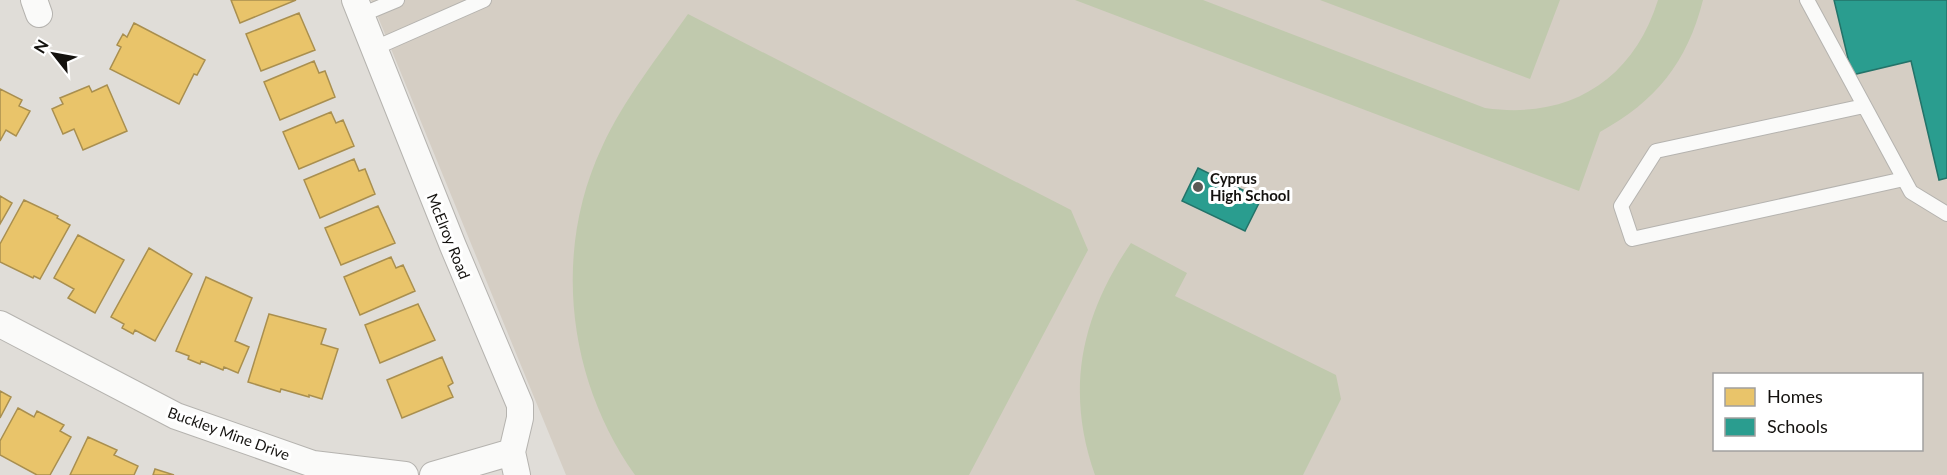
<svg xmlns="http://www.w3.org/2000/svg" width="1947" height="475" viewBox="0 0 1947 475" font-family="Lato,sans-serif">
  <rect width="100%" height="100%" fill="#e0ddd8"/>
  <path fill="#d5cec4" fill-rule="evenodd" d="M371,0H1947V475H566ZM1714,374H1922V450H1714Z"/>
  <path fill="#c0c9ad" d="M1075,0H1203L1485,108C1568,120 1633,81 1658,0H1703C1687,63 1656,101 1600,132L1579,191Z
    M1320,0H1560L1530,79Z
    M688,14L1071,210L1088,250L969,475H635C568,381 552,253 602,147C624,99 658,57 688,14Z
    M1131,243L1187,273L1175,296L1336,375L1341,399L1303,475H1095C1065,390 1081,316 1131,243Z"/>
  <path fill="#e9c46a" stroke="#a98f4f" stroke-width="1.5" d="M231,0H296L240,23Z
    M299,13L315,50L261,71L246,34Z
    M134,23L205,60L197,75L194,74L179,104L110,69L121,47L117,45L123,34L127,37Z
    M314,61L319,73L325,71L335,97L280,120L264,82Z
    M107,85L127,131L83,150L74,129L63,134L52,109L63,104L60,98L89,86L92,92Z
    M0,89L22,100L19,106L30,111L16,136L6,130L0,141Z
    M331,112L336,123L343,120L354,146L299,169L283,132Z
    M354,159L359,171L365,169L375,194L320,218L304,180Z
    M0,196L12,203L0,224Z
    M24,200L58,216L57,218L70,225L40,279L34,276L33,278L0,262V244Z
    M378,206L395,243L341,265L325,228Z
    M78,235L124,260L95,313L68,298L74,289L54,278Z
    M149,248L192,274L155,341L135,330L133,334L122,328L124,324L111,317Z
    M391,257L396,268L403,265L415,291L360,315L344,277Z
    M206,277L252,298L235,341L249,347L238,373L224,367L223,370L201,361L200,364L188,359L189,356L176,351Z
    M418,304L435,340L380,363L365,325Z
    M269,314L326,329L321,344L338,349L322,399L309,395V397L281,389L280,392L248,382Z
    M442,357L453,383L448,386L453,397L402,418L387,380Z
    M0,391L11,397L0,418Z
    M18,408L34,417L37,411L64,425L60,431L71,437L50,475H37L0,455V441Z
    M88,437L117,450L114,455L138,466L134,475H70Z
    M155,469L174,475H153Z"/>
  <path fill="#2a9d8f" stroke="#237369" stroke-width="1.5" d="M1834,0H1947V178L1939,180L1911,61L1852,75Z
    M1198,168L1261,199L1245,231L1182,201Z"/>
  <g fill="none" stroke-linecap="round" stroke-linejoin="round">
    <defs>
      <path id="lane" d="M1807,0L1911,192L1947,214
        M361,15L397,0
        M375,48L484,0
        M1864,106L1656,151L1621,206L1632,239L1904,179"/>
      <path id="street" d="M34,0L39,14
        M355,0L453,246L520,405V418L512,452L517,475
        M0,324L176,416L313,464L405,475
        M433,475L512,452"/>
    </defs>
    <use href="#lane" stroke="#b5b3af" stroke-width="16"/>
    <use href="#street" stroke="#b5b3af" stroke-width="28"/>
    <use href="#lane" stroke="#fafaf9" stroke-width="14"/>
    <use href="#street" stroke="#fafaf9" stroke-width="26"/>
  </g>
  <circle fill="#5b5955" stroke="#fff" stroke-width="2" cx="1198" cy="187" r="6"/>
  <g text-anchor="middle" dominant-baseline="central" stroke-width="6" stroke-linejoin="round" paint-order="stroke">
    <g font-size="15" font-weight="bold" fill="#14120f" stroke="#fff" text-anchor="start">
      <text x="1210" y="178">Cyprus<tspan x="1210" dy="17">High School</tspan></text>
    </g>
    <g font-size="15" fill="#14120f" stroke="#fff">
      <text transform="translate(449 236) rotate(68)">McElroy Road</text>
      <text transform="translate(229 433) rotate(20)">Buckley Mine Drive</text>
    </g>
  </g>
  <rect x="1713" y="373" width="210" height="78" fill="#ffffff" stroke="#a1a09f" stroke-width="1.5"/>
  <rect x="1725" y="388" width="30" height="18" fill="#e9c46a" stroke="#a1a09f" stroke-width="1.5"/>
  <text x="1767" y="403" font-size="18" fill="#14120f">Homes</text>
  <rect x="1725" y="418" width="30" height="18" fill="#2a9d8f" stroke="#a1a09f" stroke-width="1.5"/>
  <text x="1767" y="433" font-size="18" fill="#14120f">Schools</text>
  <g transform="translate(54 54) rotate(301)" stroke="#ffffff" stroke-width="4.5" paint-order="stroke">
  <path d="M0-4.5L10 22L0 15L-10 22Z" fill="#14120f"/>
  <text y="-9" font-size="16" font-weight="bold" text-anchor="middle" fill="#14120f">N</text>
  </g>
</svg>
